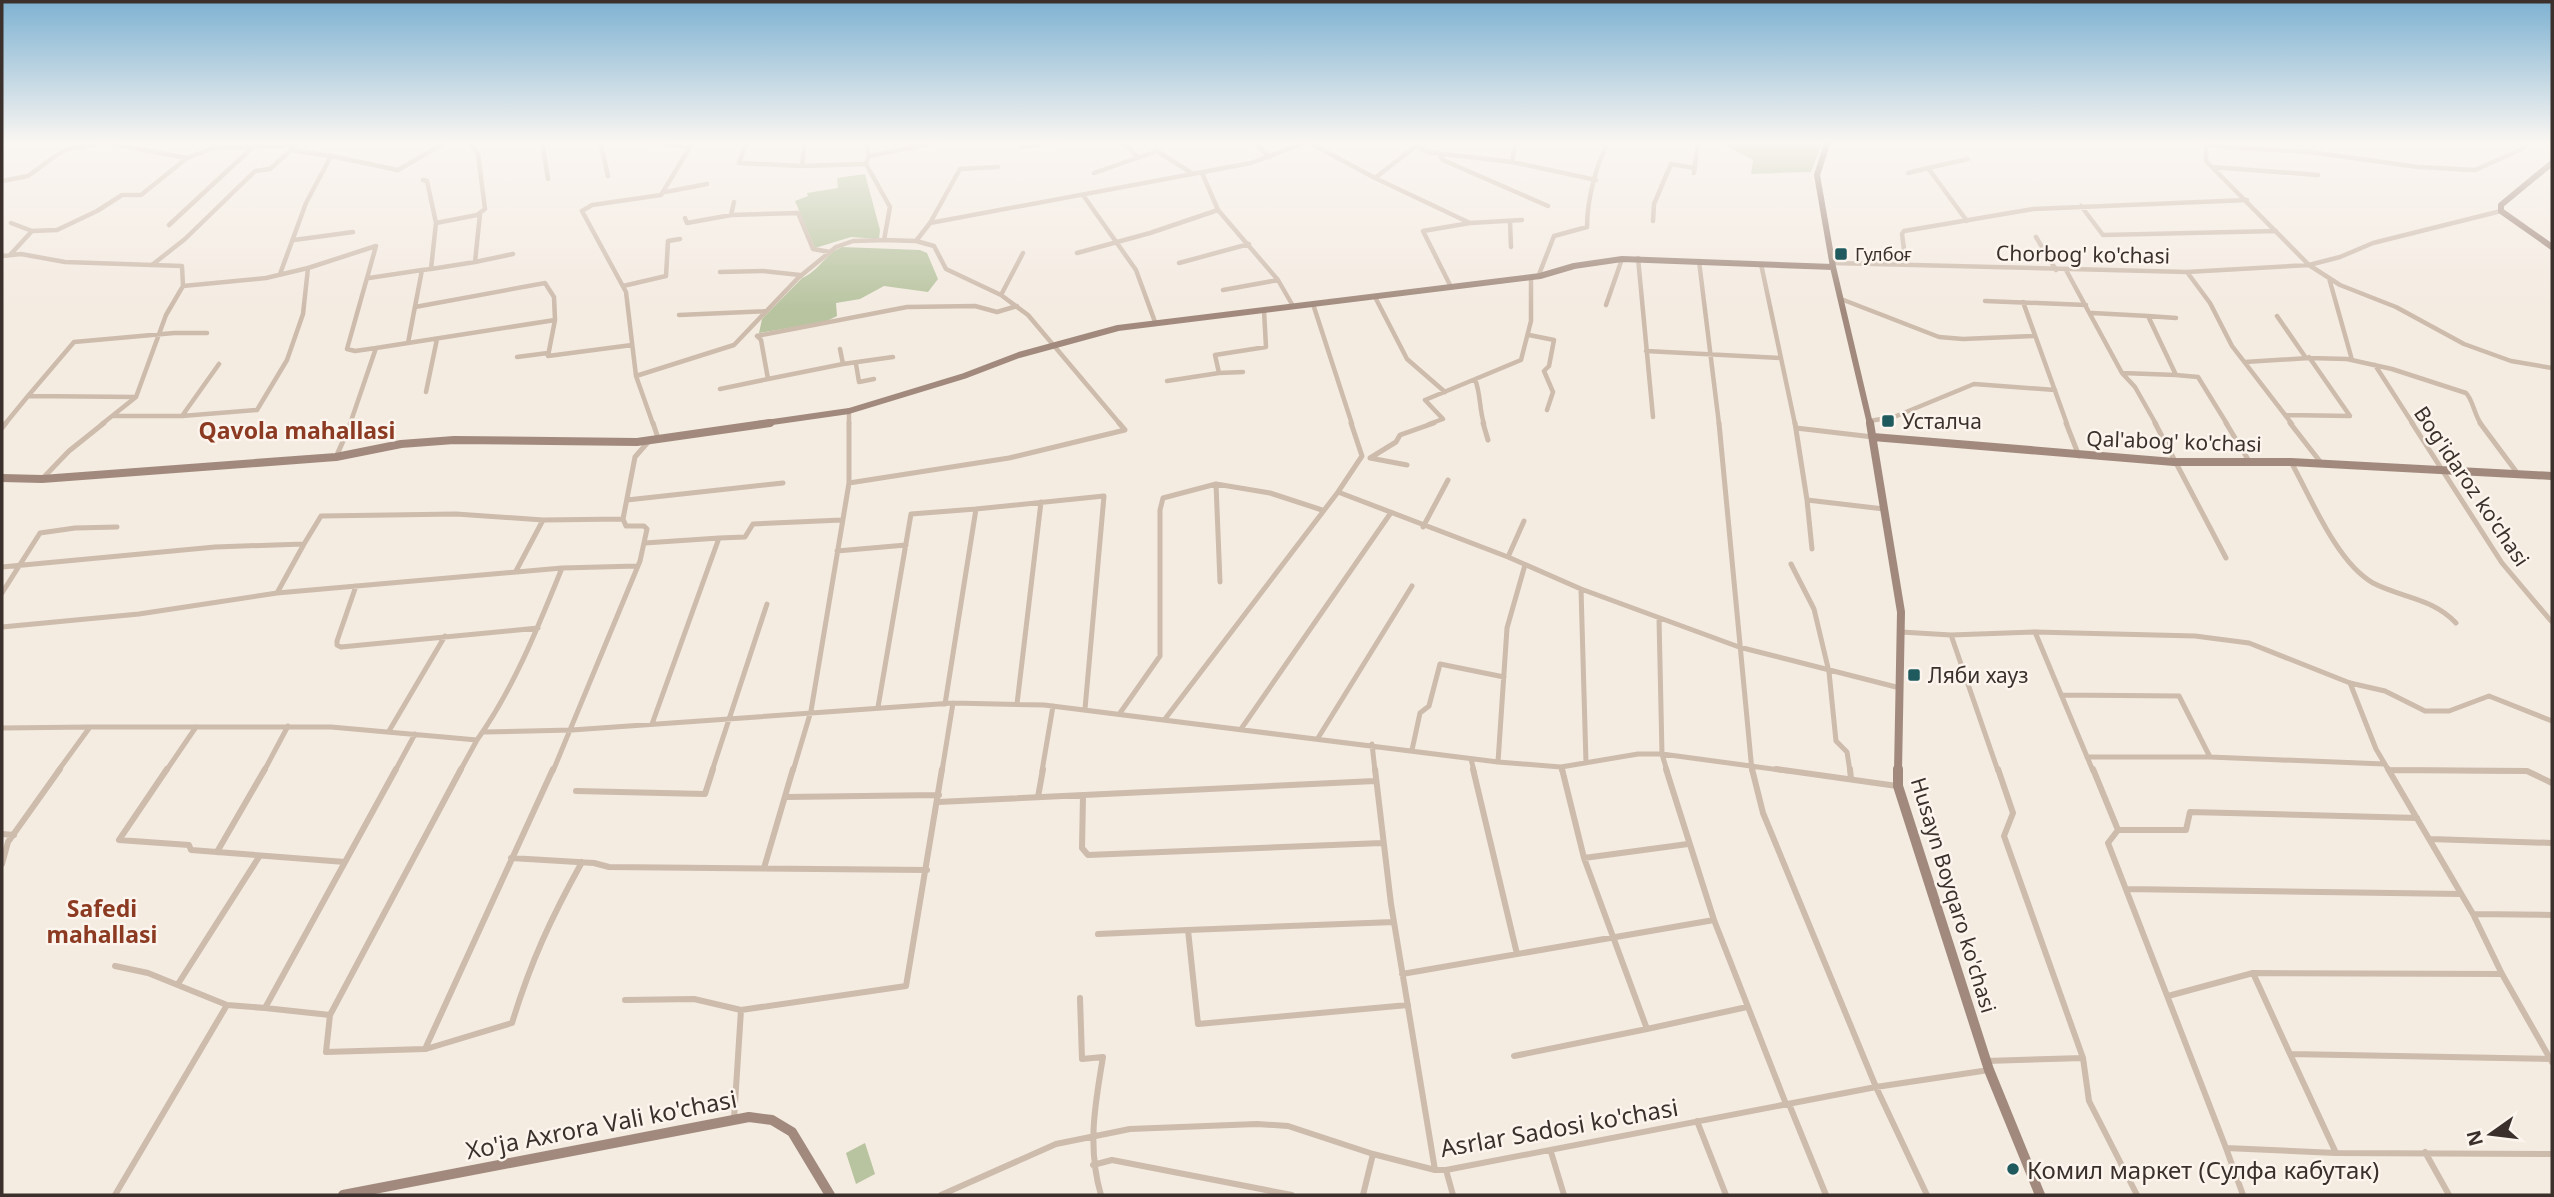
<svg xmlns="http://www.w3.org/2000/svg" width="2554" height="1197" viewBox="0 0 2554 1197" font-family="'Noto Sans',sans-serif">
  <rect width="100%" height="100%" fill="#f4ebe1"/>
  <path fill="#b8c4a0" d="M1737,141H1818L1821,146L1811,172L1751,174L1753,160L1722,144H1737Z
    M865,174L880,230L879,239L851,237L815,248L795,201L808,196L807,193L838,188L837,178Z
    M842,247L920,250L927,253L938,279L928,292L884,286L860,299L836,303L837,316L825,322L759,333L762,319L802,278C818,272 826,253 842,247Z
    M865,1143L875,1174L856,1184L846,1153Z"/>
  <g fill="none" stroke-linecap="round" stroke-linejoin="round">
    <path stroke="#cdbbac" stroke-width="4.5" d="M217,141L213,148L294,145
      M297,141L291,150L331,156
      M542,141L548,179
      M600,141L608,176
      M637,141L690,147L693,141
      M747,141L739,163L802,166
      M805,141L802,166L866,164
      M866,141L869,156L866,164L890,207L884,240L916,241L934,246L946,269L1001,295L1028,315L1120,424
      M1122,141L1137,156
      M1252,141L1270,157
      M1420,141L1416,146L1427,152L1512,162L1596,180
      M2050,141H2083
      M2190,141L2223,147L2310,152L2418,167L2475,170L2520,150L2531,141
      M1308,142L1375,178L1416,146
      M2206,144V161L2309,265L2340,257L2373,243L2501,211
      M1022,147L1067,141
      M76,148L108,143L187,158
      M1440,155L1443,160L1548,206
      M869,156L945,141
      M1512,162L1516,141
      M2212,167L2318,175
      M1094,173L1157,151L1193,174
      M1202,173L1218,210L1278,280L1293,306
      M1694,173L1698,141
      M1908,173L1928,168
      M1375,178L1470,223L1423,231L1451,287
      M2,181L28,176L58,154L86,141
      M665,192L707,184
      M1083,195L1136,270L1155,322
      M2081,206L2103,235L2276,231
      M731,215L734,202
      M685,218L687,223L731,215L798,213L813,249L830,252
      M1510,221L1511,247
      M1653,221L1654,204L1671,164L1695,168
      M1967,221L1928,168L1968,159
      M436,223L477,215L485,209L478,154L469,141
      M930,223L960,169L998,167
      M1470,223L1522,220
      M169,225L253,147
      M32,231L57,230L97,211L122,195H141L187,158L213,148
      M2036,237L2056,270
      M294,240L353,232
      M916,241L930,223L1251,163L1309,141
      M1077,253L1150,233L1218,210
      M10,255L32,231L11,223
      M2,256L21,254L65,262L182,266L183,286L166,315L136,397L28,396L5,424
      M1638,258L1653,417
      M1699,261L1719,424
      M475,262L513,254
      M1179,263L1249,244
      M1833,263L2187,272L2309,265L2340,285L2396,307L2464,344L2511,361L2552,368
      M1761,264L1795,424
      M152,265L185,239L255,171L270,169L291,150
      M1906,265L1902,234L1904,231L2033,209L2247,200
      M308,268L376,246L347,349L355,351L376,348
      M431,269L475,262L480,214
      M2066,270L2122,373L2135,387L2156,424
      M720,272L763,271L800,275
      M2187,272L2210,303L2232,346L2292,424
      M280,274L306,203L331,156L398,170L448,141
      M1538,277L1554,236L1587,227C1587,200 1596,164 1609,141
      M369,278L422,270
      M2329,278L2352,360
      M623,286L666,276L668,241L680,239
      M1223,290L1278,280
      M1001,295L1023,253
      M1375,297L1407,359L1445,392
      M1841,299L1939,337L1963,339L2033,336
      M1985,301L2086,305
      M2023,302L2067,424
      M1313,304L1352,424
      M1606,305L1622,259
      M2092,313L2148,316L2176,375L2122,373
      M679,315L767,311
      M2148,316L2176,318
      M2277,316L2306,358
      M555,320L548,356L632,345
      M1529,335L1554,340L1549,366L1544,371L1553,392L1547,410
      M757,336L907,307L975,306L997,312L1017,306
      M408,343L555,320L554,297L545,283L415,307
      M1646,351L1781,358
      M517,357L548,353
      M2245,362L2309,358L2347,359L2392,369L2466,393C2473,400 2474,414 2481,424
      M843,364L893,357
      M856,364L859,382L874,379
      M2375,365L2413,424
      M1243,372L1219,373L1215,355L1266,347L1264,311
      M2176,375L2198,377L2227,424
      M636,376L734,345L798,278L836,247L853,241L884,240
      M768,379L843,364L840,349
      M1475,379C1481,395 1479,408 1484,424
      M1167,381L1219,373
      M720,389L768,379L761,340L757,336
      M426,392L437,339
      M28,396L74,342L174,333H207
      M849,411V424
      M2285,415L2350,416L2309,357
      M114,416H182L257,410L287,360L303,314L308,268L266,278L183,286
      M182,416L219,364
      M1869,421L1894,417L1974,384L2055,390
      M102,424L136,397
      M350,424L376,348L408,343L422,270L431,269L436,223L427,181L423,180
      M653,424L636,376L626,292L582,211L592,205L661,195L690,147
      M1429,424L1443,419L1425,400L1521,360L1531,321V277"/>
    <path stroke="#cdbbac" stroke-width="5" d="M653,423L658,438
      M1483,423L1488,440
      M1719,423L1752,771
      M1795,423L1807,500
      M2066,423L2079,456
      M2155,423L2226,558
      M2226,423L2249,461
      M2290,423L2322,464
      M2412,423L2502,563L2551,621
      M2480,423L2518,474
      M2,428L6,423
      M1796,428L1873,437
      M336,457L351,423
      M2291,462C2311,498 2337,563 2373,583C2402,598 2433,598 2456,623
      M1407,465L1370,458L1396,442L1400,435L1434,423
      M42,479L69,451L104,423
      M849,483L1009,458L1125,430L1119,423
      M1216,484L1270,493L1322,510
      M1338,492L1508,557L1581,589L1739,647L1900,688
      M627,500L783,483
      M976,509L1104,496L1085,709
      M623,519L635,457L649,441
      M1423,527L1448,480
      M719,538L745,537L753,524L842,520
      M645,543L719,538L652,724
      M1812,549L1807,500L1884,509
      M837,551L906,545
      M1508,557L1524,521
      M1791,564L1814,609L1829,672L1836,741L1847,752L1850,771
      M2,567L215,547L304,544L321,516L456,514L543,520L623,519
      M562,568L637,566
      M516,571L543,520
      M356,586L337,641V645L341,647L538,628
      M1581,589L1586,763
      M2,593L40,533L75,528L117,527
      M1659,618L1662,754L1667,771
      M2,627L139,614L277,593
      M1901,632L1951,635L2035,632L2195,636L2249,643L2350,683L2385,691L2425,711H2449L2489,696L2552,721
      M2035,632L2093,771
      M1951,635L1998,771
      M2350,683L2376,749L2389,771
      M2061,695L2179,696L2210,757H2087
      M1017,704L1041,502
      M878,707L911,514L976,509L945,704
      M1120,713L1160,656V510L1163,498L1216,484L1220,582
      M1165,719L1338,492L1362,456L1351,423
      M90,727H331L477,740C514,688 538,627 562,568L277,593L304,544
      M2,728L90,727L58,771
      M1241,729L1390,514
      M389,731L445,636
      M484,732L572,730L953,703L1044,705L1498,762L1561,767L1638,754H1662L1788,771
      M1318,738L1412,586
      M1372,744L1375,771
      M1412,750L1420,713L1429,706L1440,664L1504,677
      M2210,757L2384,764
      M1471,759L1474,771
      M1498,762L1507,628L1525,565
      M1561,767L1562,771
      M2389,770L2527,771
      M166,771L196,727
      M264,771L288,726
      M395,771L415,734
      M460,771L477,740
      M553,771L640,561L647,529L644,526H626L623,519
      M712,771L767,604
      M793,771L811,711L849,483V423
      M942,771L953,703
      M1042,771L1053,706"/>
    <path stroke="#cdbbac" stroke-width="6" d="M167,769L119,840L189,845L191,850L345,862
      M1375,769L1391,904L1435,1170
      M1473,769L1517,954
      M1666,769L1714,920L1786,1104
      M1752,769L1763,813L1876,1087L1927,1195
      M1776,769L1897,786
      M1850,769L1851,779
      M1998,769L2013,813L2004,836L2083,1058L2089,1101L2137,1195
      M2093,769L2118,830L2108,843L2226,1148
      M2388,769L2473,914L2502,974L2552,1062
      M2389,770L2527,771L2552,783
      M576,791L705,794L713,769
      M1083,795L1082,848L1088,855L1382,843
      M786,797L939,795
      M1038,797L1043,769
      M938,802L1375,781
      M2118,830H2186L2190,812L2417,818
      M2,834L14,835
      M2430,839L2552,843
      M217,852L265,769
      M511,858L594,863L609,867L927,870
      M1584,858L1688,844
      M2,864L8,842L60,769
      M764,868L793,769
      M2126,889L2461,894
      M2473,914L2552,915
      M1394,922L1188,930L1198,1024L1408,1005
      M1098,934L1188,930
      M115,966L148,973L227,1005
      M2253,973L2290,1054
      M1402,974L1714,920
      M178,984L259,857
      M2168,996L2253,973L2502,974
      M1080,998L1082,1059L1103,1057C1095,1104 1087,1148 1101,1195
      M625,1000L694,999L741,1010
      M265,1008L330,1015L461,769
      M330,1015L326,1052L425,1049L553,769
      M1647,1029L1747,1007
      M426,1049L512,1023C531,961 551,918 582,862
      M1514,1056L1647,1029L1584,858L1562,769
      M1986,1061L2083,1058
      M1789,1104L1826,1195
      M734,1119L741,1010L906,986L942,769
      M1697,1121L1726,1195
      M1551,1152L1564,1195
      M2425,1152L2449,1195
      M2336,1153L2290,1054L2552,1059
      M1093,1165L1112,1160L1292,1195
      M1446,1170L1453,1195
      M115,1195L227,1005L265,1008L396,769
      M941,1195L1056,1144L1130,1129L1257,1124L1288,1126L1373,1154L1435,1170H1446L1876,1087L1989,1070
      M1363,1195L1373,1154
      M2243,1195L2226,1148L2336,1153L2552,1154"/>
    <path stroke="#a18a7d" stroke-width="6" d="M1828,141L1817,175L1833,267L1870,424
      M2552,163L2501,205V211L2552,247
      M758,424L849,411L964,376L1019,355L1118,328L1540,276L1574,266L1622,259L1833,267"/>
    <path stroke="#a18a7d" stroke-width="8" d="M1870,423L1901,612L1898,771
      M1873,437L2174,462H2291L2552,476
      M2,478L42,479L336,457L401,444L454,440L637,442L770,423"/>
    <path stroke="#a18a7d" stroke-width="10" d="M1898,769V786L1989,1070L2040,1195
      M343,1195L749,1117L772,1120L792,1132L830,1195"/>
  </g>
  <linearGradient id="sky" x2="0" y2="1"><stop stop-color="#7eb2d2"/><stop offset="0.46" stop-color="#faf6f2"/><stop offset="1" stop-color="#faf6f2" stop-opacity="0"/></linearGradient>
  <rect width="2554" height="309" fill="url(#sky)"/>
  <g fill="#1f5a5e" stroke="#fbf5ee" stroke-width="2.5">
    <rect x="1834" y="247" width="14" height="14" rx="3.5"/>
    <rect x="1881" y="414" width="14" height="14" rx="3.5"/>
    <rect x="1907" y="668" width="14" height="14" rx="3.5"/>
    <circle cx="2013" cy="1169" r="7"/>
  </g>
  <g text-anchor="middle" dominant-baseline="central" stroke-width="5" stroke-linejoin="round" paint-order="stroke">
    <g font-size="18" fill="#3b302b" stroke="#fbf5ee" text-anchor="start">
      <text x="1855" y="254">Гулбоғ</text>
    </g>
    <g font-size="21" fill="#3b302b" stroke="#fbf5ee">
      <text transform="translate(2083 254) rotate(1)">Сhorbog' ko'chasi</text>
      <text transform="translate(2174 441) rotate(2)">Qal'abog' ko'chasi</text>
      <text transform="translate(2472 486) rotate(56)">Bog'idaroz ko'chasi</text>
      <text transform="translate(1954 895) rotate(73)">Husayn Boyqaro ko'chasi</text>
    </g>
    <g font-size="21" fill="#3b302b" stroke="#fbf5ee" text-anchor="start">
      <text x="1902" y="421">Усталча</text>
      <text x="1928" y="675">Ляби хауз</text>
    </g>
    <g font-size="23" font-weight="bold" fill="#8c3b22" stroke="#fbf5ee">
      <text x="297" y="430">Qavola mahallasi</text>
      <text x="102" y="908">Safedi<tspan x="102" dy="26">mahallasi</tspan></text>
    </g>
    <g font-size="24" fill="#3b302b" stroke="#fbf5ee">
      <text transform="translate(601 1124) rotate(-11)">Xo'ja Axrora Vali ko'chasi</text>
      <text transform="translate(1559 1127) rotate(-10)">Asrlar Sadosi ko'chasi</text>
    </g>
    <g font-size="24" fill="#3b302b" stroke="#fbf5ee" text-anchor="start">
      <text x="2027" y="1169">Комил маркет (Сулфа кабутак)</text>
    </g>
  </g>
  <rect width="2554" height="1197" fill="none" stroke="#3b302b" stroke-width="7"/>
  <g transform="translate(2491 1134) rotate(256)" stroke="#fbf5ee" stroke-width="5" paint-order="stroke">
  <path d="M0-5L12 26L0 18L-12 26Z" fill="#3b302b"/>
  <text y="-10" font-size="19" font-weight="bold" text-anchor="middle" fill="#3b302b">N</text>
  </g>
</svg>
